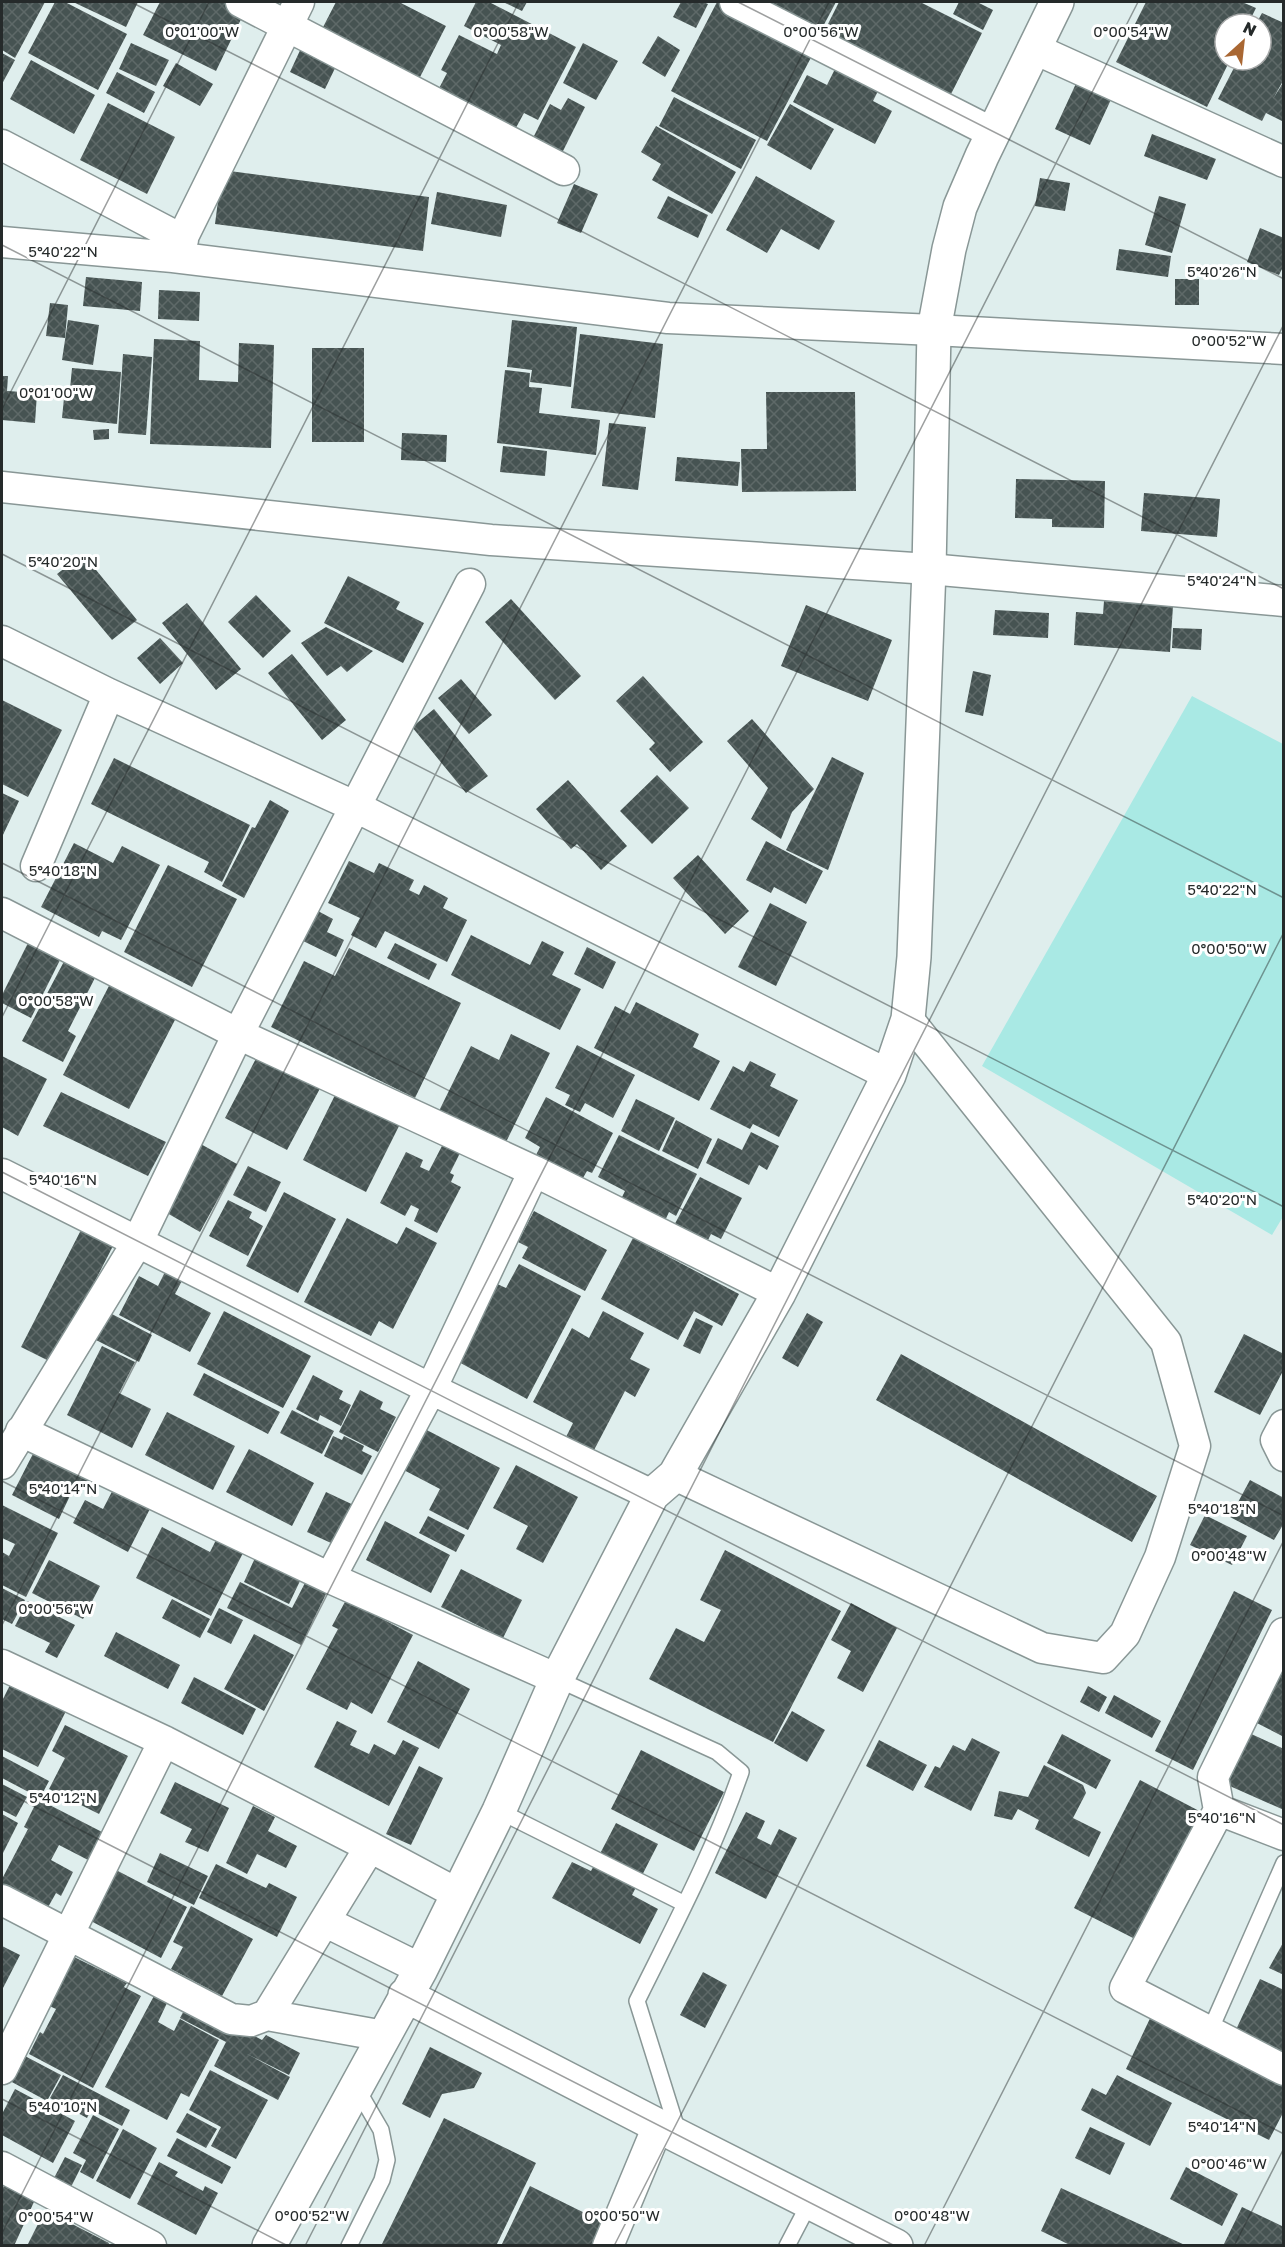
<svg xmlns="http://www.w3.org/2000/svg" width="1285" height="2247" viewBox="0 0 1285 2247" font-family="'Golos Text',sans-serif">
  <defs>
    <pattern id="building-cross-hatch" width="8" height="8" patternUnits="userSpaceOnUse" patternTransform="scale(1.5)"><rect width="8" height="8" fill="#465352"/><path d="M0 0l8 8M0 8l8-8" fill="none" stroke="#5e6968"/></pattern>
  </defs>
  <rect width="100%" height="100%" fill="#dfeeed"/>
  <path fill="#a9e9e4" d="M1192,696L1283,744L1284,1215L1272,1235L982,1066Z"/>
  <path fill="url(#building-cross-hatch)" d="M2,2H45L15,58L2,50Z
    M55,2H65L127,34L98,90L28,53Z
    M73,2H138L126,27Z
    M160,2H225L245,11L216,71L143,35Z
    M336,2H399L446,26L418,81L321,31Z
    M476,2H489L576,47L538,120L524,113L512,135L435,96L447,73L441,70L459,35L497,54L501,45L464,26Z
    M503,2H527L522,11Z
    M681,2H703L708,4L696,28L673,17Z
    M717,2H723L815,50L767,141L671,91Z
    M767,2H836L819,34Z
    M839,2H920L982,33L948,100L822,36Z
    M959,2H977L993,10L983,30L953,14Z
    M1146,2H1242L1256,8L1248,24H1225V60H1230L1207,107L1116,62Z
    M1262,13L1284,23V79L1273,99L1284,81V122L1266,113L1262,121L1218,99L1238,60H1261V24H1256Z
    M658,36L680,50L665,77L642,63Z
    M131,43L169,60L156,86L119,69Z
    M583,43L618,61L596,100L563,83Z
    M303,44L338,62L325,89L290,72Z
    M2,53L15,60L2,84Z
    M31,60L95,95L74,134L10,99Z
    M176,63L213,84L200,106L163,86Z
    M838,63L881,85L873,101L892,111L875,144L793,102L807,75L827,85Z
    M117,72L155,92L144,113L106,93Z
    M1079,77L1114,93L1090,145L1055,129Z
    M674,97L756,140L741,169L659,126Z
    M568,98L585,107L562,153L533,138L550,104L561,110Z
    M108,103L175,137L147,194L80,160Z
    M790,104L834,129L811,170L767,145Z
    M656,126L736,172L712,214L652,180L661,164L641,152Z
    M1152,134L1216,159L1207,180L1144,156Z
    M222,170L429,197L423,251L215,224Z
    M756,176L835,221L819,250L781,229L767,253L726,230Z
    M1040,178L1070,183L1065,211L1035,206Z
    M574,184L598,194L581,233L557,223Z
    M437,192L507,205L501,237L431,224Z
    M668,196L708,215L698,238L657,218Z
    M1159,196L1186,204L1172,253L1145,245Z
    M1260,228L1284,238V265L1279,275L1247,262Z
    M1119,249L1171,256L1168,277L1116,270Z
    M86,277L142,282L140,311L83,306Z
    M1175,279H1199V305H1175Z
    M159,290L200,292L199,321L158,319Z
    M50,303L68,305L65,338L46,336Z
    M68,320L99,325L93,365L62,360Z
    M512,320L577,327L571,387L530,382L532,370L507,367Z
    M580,334L663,344L655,418L571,408Z
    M154,339L200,341L199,380L238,382L239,343L274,345L271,448L150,444Z
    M312,348H364V442H312Z
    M123,354L152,357L146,435L118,433Z
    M72,368L121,372L117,424L62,418L64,398L69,399Z
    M505,370L530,373L529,387L542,388L539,413L600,420L596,455L497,443Z
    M2,376H8L7,391L37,393L35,423L2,420Z
    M766,392H855L856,491L742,492L741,449H767Z
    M609,423L646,427L638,490L602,486Z
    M109,429V439L94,440L93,430Z
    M402,433L447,435L446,462L401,460Z
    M503,446L547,451L545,476L500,472Z
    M677,457L740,462L738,486L675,481Z
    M1016,479L1105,481L1104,528L1052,527V519L1015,518Z
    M1144,493L1220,499L1217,537L1141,531Z
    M83,554L137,620L112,640L57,574Z
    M348,576L400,602L396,609L424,623L403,663L324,623Z
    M256,595L291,631L263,658L228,622Z
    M511,599L581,676L555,700L485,622Z
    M1104,601L1173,606L1170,652L1074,645L1076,612L1103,614Z
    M187,603L241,669L216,690L162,623Z
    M806,605L892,640L868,701L781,666Z
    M995,610L1049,613L1048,638L993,635Z
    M326,627L373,651L347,672L341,666L327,676L301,643Z
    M1173,628L1202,629L1201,650L1172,648Z
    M160,638L183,663L160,684L137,658Z
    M292,654L346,720L322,740L268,673Z
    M973,671L991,675L983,716L965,712Z
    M643,676L703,742L670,772L649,749L655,743L616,701Z
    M461,679L492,715L469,734L438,698Z
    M2,700L62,730L28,797L2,784Z
    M434,709L488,776L466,793L412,727Z
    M752,719L814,789L792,812L781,839L751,819L768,788L727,741Z
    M832,757L864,773L828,870L786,850Z
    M114,758L250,825L222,882L204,872L209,862L91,804Z
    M657,775L689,808L652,844L620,811Z
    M568,780L627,846L601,870L577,844L571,849L536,809Z
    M2,793L19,801L2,837Z
    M270,800L289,811L244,898L222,886L252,827L255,828Z
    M766,841L823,871L806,904L774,887L771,893L746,880Z
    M74,843L113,863L122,846L160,865L121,940L102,931L99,937L41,907Z
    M698,855L749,911L725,934L673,878Z
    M349,861L374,873L379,863L414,880L409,890L419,895L424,885L448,898L443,908L467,920L447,962L385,931L376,948L351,935L360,918L328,903Z
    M168,865L237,899L192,987L124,952Z
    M770,903L807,922L776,986L738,967Z
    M316,910L333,919L327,932L344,940L336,957L301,940Z
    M471,935L530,965L542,941L564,952L552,975L581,989L560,1030L451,975Z
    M31,937L63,954L31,1018L2,1003V995Z
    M395,943L437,964L429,980L387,958Z
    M587,947L616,962L603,989L574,974Z
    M349,948L461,1003L415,1098L271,1027L304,961L335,976Z
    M69,952L100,968L68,1031L76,1036L63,1062L22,1041Z
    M111,982L177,1016L129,1109L63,1075Z
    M636,1002L699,1034L693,1047L720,1061L699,1101L594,1048L615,1006L630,1014Z
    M511,1034L550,1053L505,1144L439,1111L471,1046L499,1060Z
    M577,1045L635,1075L613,1118L585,1103L580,1112L565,1105L570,1095L555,1088Z
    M261,1049L324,1081L287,1150L225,1118Z
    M2,1056L47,1079L18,1136L2,1127Z
    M750,1061L776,1074L770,1086L798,1100L779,1137L753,1124L750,1129L710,1109L733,1066L744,1072Z
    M337,1091L401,1122L366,1192L303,1160Z
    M61,1092L166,1142L148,1176L43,1126Z
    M546,1097L613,1133L592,1173L587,1171L580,1183L534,1159L540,1147L525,1138Z
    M636,1099L675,1118L659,1151L621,1131Z
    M676,1120L712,1139L698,1169L662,1151Z
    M751,1132L779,1146L767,1170L759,1165L749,1185L706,1163L718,1138L742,1150Z
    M619,1135L697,1174L676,1216L669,1212L664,1223L620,1201L625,1191L598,1177Z
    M197,1142L237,1164L200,1232L160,1209Z
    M443,1144L460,1153L450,1173L454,1175L451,1182L461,1187L437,1233L414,1221L419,1209L411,1205L405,1216L380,1203L406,1152L423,1160L420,1167L429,1171Z
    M248,1166L281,1182L266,1212L233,1195Z
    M700,1177L742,1198L721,1239L711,1234L708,1240L694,1233L690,1241L671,1231Z
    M284,1192L336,1219L298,1293L246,1266Z
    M228,1200L252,1212L249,1218L263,1226L248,1256L209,1236Z
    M534,1211L607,1250L585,1291L522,1258L528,1247L518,1242Z
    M347,1218L397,1244L406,1227L437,1243L393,1329L379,1321L371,1336L304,1302Z
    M81,1230L113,1246L53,1363L21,1347Z
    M633,1238L739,1294L722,1326L694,1311L678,1340L601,1299Z
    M519,1264L581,1296L527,1399L455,1360L495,1283L506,1288Z
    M167,1268L184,1277L175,1294L211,1313L190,1352L119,1315L139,1276L158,1286Z
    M224,1311L311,1356L283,1408L197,1364Z
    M603,1311L644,1333L630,1359L650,1369L635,1397L625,1391L593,1452L566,1437L573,1423L533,1402L572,1328L589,1338Z
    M110,1313L152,1335L139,1362L96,1340Z
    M807,1313L823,1322L798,1367L782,1358Z
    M696,1318L713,1326L700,1354L683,1346Z
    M1244,1334L1284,1354V1369L1260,1415L1214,1392Z
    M102,1346L135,1362L119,1393L151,1409L132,1448L67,1415Z
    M901,1354L1157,1496L1132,1542L876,1400Z
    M204,1373L280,1412L268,1434L193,1395Z
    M313,1375L343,1391L339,1399L351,1405L341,1426L320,1415L318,1421L296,1409Z
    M360,1390L383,1402L380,1409L396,1417L378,1452L339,1432Z
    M292,1410L334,1431L322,1454L280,1433Z
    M167,1412L235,1446L213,1490L145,1455Z
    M419,1426L500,1468L468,1530L429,1510L440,1489L398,1467Z
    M333,1436L342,1440L344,1436L364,1446L362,1451L372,1456L362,1475L324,1456Z
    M40,1440L95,1468L85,1487L76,1483L59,1519L12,1495Z
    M249,1449L314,1483L292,1526L226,1492Z
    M516,1465L578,1497L543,1563L516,1549L528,1526L493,1508Z
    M119,1478L156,1497L128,1552L73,1523L85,1500L103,1509Z
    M1250,1480L1284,1498V1523L1274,1540L1230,1517Z
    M326,1492L360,1508L342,1548L307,1532Z
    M2,1505L58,1533L26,1597L2,1585V1552L9,1556L15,1544L2,1538Z
    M1205,1515L1247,1536L1232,1565L1190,1545Z
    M428,1516L465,1535L456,1552L419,1533Z
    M385,1521L450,1555L431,1593L366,1560Z
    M162,1527L210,1552L216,1540L243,1553L211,1616L136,1578Z
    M725,1550L841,1611L773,1742L649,1679L676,1628L704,1642L721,1610L700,1600Z
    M255,1558L300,1581L289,1604L244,1582Z
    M49,1560L100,1586L83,1619L32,1593Z
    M461,1569L522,1600L503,1638L441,1607Z
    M306,1581L327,1592L301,1645L227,1608L240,1582L292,1608Z
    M2,1588L25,1600L12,1624L2,1619Z
    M1234,1591L1272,1610L1193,1770L1155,1751Z
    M172,1599L210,1619L200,1638L162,1618Z
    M346,1600L413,1635L372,1714L351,1702L347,1710L306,1689L338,1629L332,1626Z
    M28,1601L75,1625L57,1658L45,1652L50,1643L15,1626Z
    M851,1603L897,1628L863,1692L837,1678L851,1651L831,1640Z
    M219,1608L243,1620L231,1644L207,1632Z
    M116,1632L180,1665L168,1689L104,1656Z
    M254,1634L294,1655L264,1711L224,1689Z
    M418,1661L470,1689L439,1749L387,1722Z
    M1284,1663V1734L1282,1736L1251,1720Z
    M194,1677L256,1709L243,1735L181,1703Z
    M12,1681L67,1709L38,1767L2,1749V1701Z
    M1088,1686L1107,1697L1099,1712L1080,1702Z
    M1114,1695L1161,1721L1152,1738L1105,1713Z
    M792,1711L825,1730L807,1762L774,1743Z
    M337,1721L357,1731L350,1745L369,1754L374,1744L395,1755L403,1740L419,1748L389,1806L314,1767Z
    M65,1725L128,1756L99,1814L49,1789L65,1758L52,1751Z
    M1247,1732L1284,1749V1810L1223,1783Z
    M1062,1734L1111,1760L1096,1789L1047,1763Z
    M972,1738L1000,1752L971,1811L924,1787L935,1766L940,1768L953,1745L965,1751Z
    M879,1740L927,1765L913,1791L866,1766Z
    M641,1750L724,1792L694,1851L611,1809Z
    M2,1756L49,1781L40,1798L2,1778Z
    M1044,1765L1083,1785L1086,1793L1073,1818L1101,1832L1089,1857L1035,1829L1039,1820L1018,1809L1012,1820L994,1816L999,1791L1028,1797Z
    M419,1766L443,1778L411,1845L386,1834Z
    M1140,1780L1205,1814L1137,1940L1074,1908Z
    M175,1782L229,1808L208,1852L185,1842L192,1829L160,1813Z
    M2,1784L27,1797L16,1817L2,1810Z
    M38,1799L102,1832L88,1860L59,1845L51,1860L73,1872L61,1896L56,1893L47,1909L2,1885V1879L28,1829L24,1827Z
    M253,1806L275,1817L268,1831L297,1846L286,1868L257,1854L247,1874L226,1863Z
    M746,1812L765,1821L757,1838L771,1845L779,1829L797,1838L766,1899L715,1873Z
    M2,1814L18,1823L2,1855Z
    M616,1823L658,1844L632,1895L658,1909L640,1944L552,1898L572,1862L591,1871Z
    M160,1853L208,1876L194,1905L147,1882Z
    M216,1864L266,1888L269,1883L297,1897L277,1937L199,1898Z
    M116,1870L187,1907L161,1958L89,1920Z
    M191,1906L253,1939L222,1996L171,1969L183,1947L173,1942Z
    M1284,1941V1975L1269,1968Z
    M2,1946L20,1955L2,1990Z
    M72,1956L127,1983L124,1987L141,1996L93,2088L29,2054L40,2032L43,2034L56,2009L47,2005Z
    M703,1972L727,1985L705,2028L680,2015Z
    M1260,1979L1284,1990V2063L1232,2038Z
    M155,1994L168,2001L158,2022L174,2031L180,2019L219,2040L189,2097L181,2093L167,2120L105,2087Z
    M189,2001L262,2040L266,2035L300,2053L289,2075L245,2053L290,2077L278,2100L214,2066L226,2042L180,2018Z
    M1154,2010L1284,2074V2111L1269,2140L1126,2069Z
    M430,2047L482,2073L474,2088L442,2094L430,2118L402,2104Z
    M23,2055L61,2075L47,2101L10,2081Z
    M210,2070L268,2100L236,2159L211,2146L221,2127L189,2110Z
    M63,2075L130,2110L122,2126L91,2110L87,2118L50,2098Z
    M1117,2075L1172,2103L1150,2146L1081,2110L1092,2088L1106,2095Z
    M15,2089L75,2121L53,2163L2,2135V2114Z
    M187,2113L217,2129L206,2148L176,2132Z
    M93,2115L119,2129L93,2179L80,2172L86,2160L73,2153Z
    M444,2118L536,2163L496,2246H381Z
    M1090,2127L1125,2143L1110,2175L1075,2158Z
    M123,2129L157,2148L130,2199L96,2181Z
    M177,2138L231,2167L222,2184L167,2156Z
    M65,2157L82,2165L70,2189L53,2180Z
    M159,2162L178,2172L175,2176L203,2191L205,2186L218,2193L196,2235L137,2204Z
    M1186,2167L1238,2194L1222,2226L1170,2199Z
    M7,2178L38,2193L14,2246L2,2244V2190Z
    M530,2186L609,2225L598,2246H501Z
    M1061,2188L1187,2246H1072L1041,2231Z
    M1242,2207L1284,2227L1282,2246H1223Z
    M45,2210L109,2243L108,2246H27Z"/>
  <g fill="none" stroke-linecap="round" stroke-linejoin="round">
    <defs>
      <path id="service" d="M557,1679L717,1752L741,1772C714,1851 674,1926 637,2001L678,2132
        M499,1811L685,1904
        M1209,2033L1284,1863
        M349,2246L382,2180L387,2160L381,2130L356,2087
        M787,2246L810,2202"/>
      <path id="minor" d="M241,2L564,170
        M735,2L993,133
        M1035,49L1284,162
        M2,145L183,240
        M2,242L173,257L668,318L934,330L1284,349
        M173,257L299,2
        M2,487L491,540L929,569L1284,601
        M2,641L109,694L354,806L889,1075
        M36,866L109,694
        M2,913L238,1034L534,1171L779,1293
        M2,1174L431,1389L652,1495
        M1284,1425L1276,1440L1284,1456
        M21,1431L330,1578L557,1679
        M2,1464L137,1243L238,1034L470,584
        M675,1475L1042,1648L1103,1658L1125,1634L1160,1557L1195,1446L1166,1342L908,1019
        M330,1578L431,1389L534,1171
        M1284,1633L1213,1777L1219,1810L1125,1988L1284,2070
        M2,1665L164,1741L370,1847L458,1894
        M1219,1810L1284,1835
        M2,1900L231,2019L251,2021L267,2015L384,2036
        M326,1922L421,1969
        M267,2015L370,1847
        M2,2069L164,1741
        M2,2167L151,2246
        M608,2246L658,2126"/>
      <path id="tertiary" d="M405,1995L680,2137L896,2246
        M269,2246L421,1969L499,1811L557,1679L652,1495L675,1475L779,1293L889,1075L908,1019L914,957L929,569L934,330L949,249L960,207L982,156L1057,2"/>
    </defs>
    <use href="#service" stroke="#899796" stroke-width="18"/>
    <use href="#minor" stroke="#899796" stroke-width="33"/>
    <use href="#tertiary" stroke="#899796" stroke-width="36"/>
    <use href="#service" stroke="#fff" stroke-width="15"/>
    <use href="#minor" stroke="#fff" stroke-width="30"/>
    <use href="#tertiary" stroke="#fff" stroke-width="33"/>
  </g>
  <path fill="none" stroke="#252a2a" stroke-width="1.5" stroke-opacity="0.45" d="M131,2L1284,589M738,2L1284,279M2,245L1284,898M2,409L209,2M2,554L1284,1207M2,863L1284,1516M2,1017L519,2M2,1172L1284,1825M2,1481L1284,2134M2,1625L829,2M2,1790L895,2246M2,2099L288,2246M2,2233L1138,2M305,2246L1284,324M614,2246L1284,932M924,2246L1284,1540M1234,2246L1284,2148"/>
  <g font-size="15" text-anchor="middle" fill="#252a2a" stroke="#fff" stroke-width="6" stroke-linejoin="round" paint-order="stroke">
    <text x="202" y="37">0°01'00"W</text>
    <text x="511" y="37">0°00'58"W</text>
    <text x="821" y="37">0°00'56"W</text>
    <text x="1131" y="37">0°00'54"W</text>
    <text x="63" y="257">5°40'22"N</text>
    <text x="1222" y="277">5°40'26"N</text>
    <text x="1229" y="346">0°00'52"W</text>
    <text x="56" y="398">0°01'00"W</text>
    <text x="63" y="567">5°40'20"N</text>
    <text x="1222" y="586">5°40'24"N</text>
    <text x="63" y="876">5°40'18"N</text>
    <text x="1222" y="895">5°40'22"N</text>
    <text x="1229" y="954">0°00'50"W</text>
    <text x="56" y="1006">0°00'58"W</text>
    <text x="63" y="1185">5°40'16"N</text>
    <text x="1222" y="1205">5°40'20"N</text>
    <text x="63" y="1494">5°40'14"N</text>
    <text x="1222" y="1514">5°40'18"N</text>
    <text x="1229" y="1561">0°00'48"W</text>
    <text x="56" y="1614">0°00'56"W</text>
    <text x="63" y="1803">5°40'12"N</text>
    <text x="1222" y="1823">5°40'16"N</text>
    <text x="63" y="2112">5°40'10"N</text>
    <text x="1222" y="2132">5°40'14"N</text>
    <text x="1229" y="2169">0°00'46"W</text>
    <text x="312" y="2221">0°00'52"W</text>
    <text x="622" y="2221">0°00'50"W</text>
    <text x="932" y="2221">0°00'48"W</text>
    <text x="56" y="2222">0°00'54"W</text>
  </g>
  <rect width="1285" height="2247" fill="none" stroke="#252a2a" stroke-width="6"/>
  <g transform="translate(1243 42) rotate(27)"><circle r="28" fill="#ffffff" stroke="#a8aaaa" stroke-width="1.5"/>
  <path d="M0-4.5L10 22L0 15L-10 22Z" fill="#a96733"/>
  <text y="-9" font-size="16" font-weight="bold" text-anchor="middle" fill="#252a2a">N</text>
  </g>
</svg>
